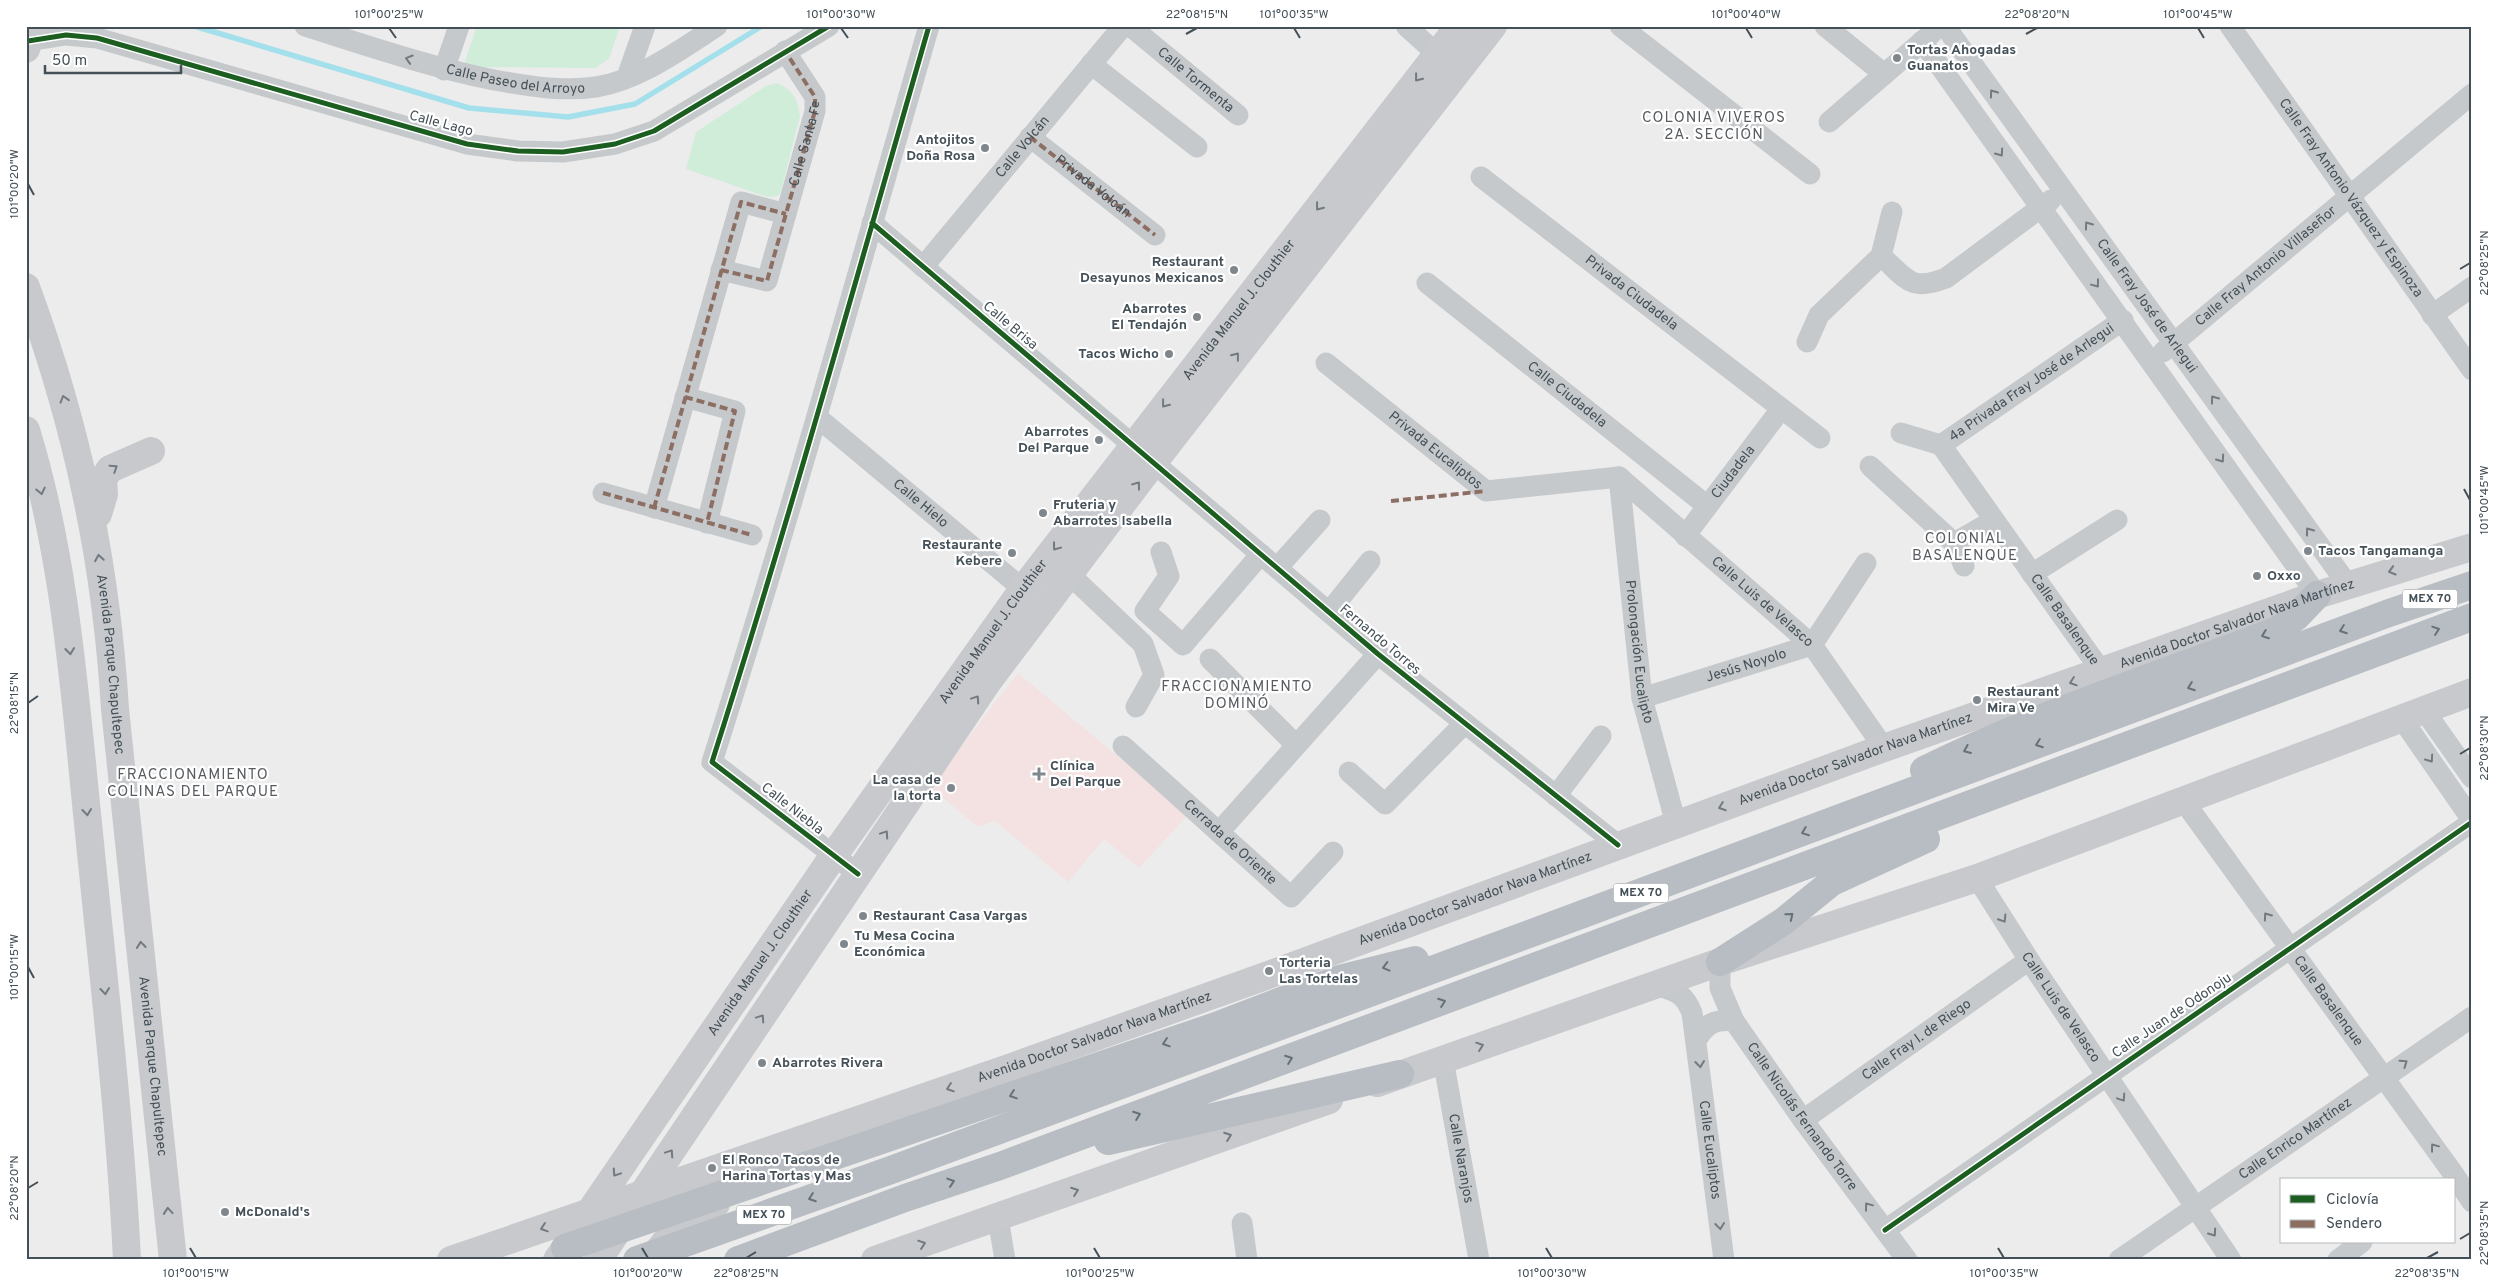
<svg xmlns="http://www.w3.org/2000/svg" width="2498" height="1286" viewBox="0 0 2498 1286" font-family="Overpass,sans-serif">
  <rect width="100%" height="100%" fill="#edecec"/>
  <path fill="#f4e2e2" d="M1018,673L1188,815L1139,868L1104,839L1068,882L995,821L978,827L930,787Z"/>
  <path fill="#d0edd9" d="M477,26H620L609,59L595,68L463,67Z
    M777,83C792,89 798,99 800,116L781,191L778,196L767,197L686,169L696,132L766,86Z"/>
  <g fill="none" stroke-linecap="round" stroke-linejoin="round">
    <path stroke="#a4e0eb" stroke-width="5.5" d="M194,26L469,108L568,117L635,104L762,26"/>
    <g stroke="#c6c9cb" stroke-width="21">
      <path id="s1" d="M305,26C368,46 430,67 494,80C528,86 561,92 596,87C639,80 680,50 717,26"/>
      <path id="s2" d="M1130,26L1238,115"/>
      <path d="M1406,26L1437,54"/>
      <path d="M1620,26L1810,174"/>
      <path d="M1825,26L1884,74"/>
      <path id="s3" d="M1945,26L2348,585"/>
      <path id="s4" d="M2230,26L2472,370"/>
      <path d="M28,41L66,35L97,38L467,144L518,151L563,152L615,144L654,131L829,26"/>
      <path d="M1922,41L2317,595"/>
      <path d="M1091,64L1197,147"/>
      <path d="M444,70L459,26"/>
      <path d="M627,77L645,26"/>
      <path d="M1829,122L1932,33"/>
      <path d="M1030,137L1155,235"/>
      <path id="s5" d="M1481,177L1820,438"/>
      <path d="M872,223L1378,654L1618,845"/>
      <path d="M1881,256C1907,279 1910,292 1946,278L2051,200"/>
      <path id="s6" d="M923,267L1123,26"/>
      <path d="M721,270L767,281L815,111V97L785,51"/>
      <path id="s7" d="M1427,283L1706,505"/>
      <path d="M2432,315L2472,287"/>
      <path d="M1807,342L1819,315L1881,256L1892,212"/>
      <path id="s8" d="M2163,352L2472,94"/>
      <path id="s9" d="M1326,363L1486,491L1619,477"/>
      <path d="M685,397L735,411L707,523"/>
      <path id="s10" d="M817,417L1023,589"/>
      <path d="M1901,433L1941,445"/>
      <path id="s11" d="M1941,445L2102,672"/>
      <path id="s12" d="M1941,445L2123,320"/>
      <path d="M1870,466L1954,543L1964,566"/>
      <path id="s13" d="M1619,477L1812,645L1884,748"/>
      <path id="s14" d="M1619,477L1642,698L1676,824"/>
      <path d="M603,493L752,535"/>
      <path d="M654,508L741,202L786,214"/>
      <path id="s15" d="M1685,536L1781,409"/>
      <path d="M1954,543L1994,520"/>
      <path d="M1161,552L1169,576L1145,611L1183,645L1261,554"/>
      <path d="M1277,568L1320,520"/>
      <path d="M1069,574L1143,644L1154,675L1136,707"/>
      <path d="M2032,574L2117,520"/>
      <path d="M1329,612L1370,561"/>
      <path d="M1210,659L1296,745"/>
      <path id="s16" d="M1642,698L1812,645L1866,563"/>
      <path d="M2424,710L2472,778"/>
      <path d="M2402,719L2472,820"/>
      <path id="s17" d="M1123,746L1291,897L1333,852"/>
      <path d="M1349,772L1385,804L1465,723"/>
      <path d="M1556,796L1601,736"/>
      <path id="s18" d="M2183,800L2455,1176L2472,1202"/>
      <path d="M1219,832L1378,654"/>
      <path d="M858,874L712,762C790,518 858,272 929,26"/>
      <path id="s19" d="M1977,878L2029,960L2231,1260"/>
      <path id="s20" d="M1720,962V988L1734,1021L1803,1120L1907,1260"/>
      <path id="s21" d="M1656,985C1675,992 1684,992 1692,1013L1724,1260"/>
      <path d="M1697,1039C1707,1023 1715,1019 1734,1021"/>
      <path id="s22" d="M1443,1059L1479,1260"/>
      <path id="s23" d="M1803,1120L2029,960"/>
      <path d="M998,1218L1005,1260"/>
      <path d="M1242,1223L1247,1260"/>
      <path d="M1885,1230L2472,822"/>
      <path id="s24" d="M2119,1260L2472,1017"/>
      <path d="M2338,1260L2362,1242"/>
    </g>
    <g stroke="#c7c9cc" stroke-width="28">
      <path d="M26,49L34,26"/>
      <path id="s25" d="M26,287C77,425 106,561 115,709L173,1260"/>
      <path d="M26,430C66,560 75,698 89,833C103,975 120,1117 127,1260"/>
      <path d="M98,514L104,494L103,479L110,469L151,451"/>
      <path d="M1377,1083L1720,962L1977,878L2472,692"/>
      <path id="s26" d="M451,1260L1009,1068L1260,978L1884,748L2317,595L2472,547"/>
      <path id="s27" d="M557,1260L834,855L1023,589L1459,26"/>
      <path d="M598,1260L989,680L1153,463L1493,26"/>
      <path d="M652,1260C669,1234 688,1217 716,1204"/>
      <path d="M875,1260L1329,1100"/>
    </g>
    <path stroke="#b7bdc2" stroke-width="28" d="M1924,770C2038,714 2160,675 2278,630L2296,617L2317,595
      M1720,962L1784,921L1832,882L1926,839
      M1108,1141L1400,1074
      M565,1248L1213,1027L1339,979L1415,960
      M637,1260L891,1170L1583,914L2389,613L2472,585
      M738,1260L905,1198L1000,1166L2472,617"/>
    <g stroke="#8d6e63" stroke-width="4" stroke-dasharray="8 4" stroke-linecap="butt">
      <path id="s28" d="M1030,137L1155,235"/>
      <path id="s29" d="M721,270L767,281L815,111V97L785,51"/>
      <path d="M685,397L735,411L707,523"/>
      <path d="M603,493L752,535"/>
      <path d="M1391,501L1486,491"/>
      <path d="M654,508L741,202L786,214"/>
    </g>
    <defs>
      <path id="cycleway" d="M28,41L66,35L97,38L467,144L518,151L563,152L615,144L654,131L829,26
        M872,223L1378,654L1618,845
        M858,874L712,762C790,518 858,272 929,26
        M1885,1230L2472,822"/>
    </defs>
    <use href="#cycleway" stroke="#fff" stroke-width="8"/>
    <use href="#cycleway" stroke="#1b5e20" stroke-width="5"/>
  </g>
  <defs><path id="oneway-chevron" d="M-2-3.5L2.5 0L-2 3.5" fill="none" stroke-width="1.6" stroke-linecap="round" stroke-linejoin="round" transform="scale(1.25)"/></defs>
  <g stroke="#727a80">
    <use href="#oneway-chevron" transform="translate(409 59) rotate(-163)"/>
    <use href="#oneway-chevron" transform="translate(1993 93) rotate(-126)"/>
    <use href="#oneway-chevron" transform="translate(2000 153) rotate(55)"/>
    <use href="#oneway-chevron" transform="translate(2088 225) rotate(-126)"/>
    <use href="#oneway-chevron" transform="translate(2096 284) rotate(53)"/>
    <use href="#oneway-chevron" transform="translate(2214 399) rotate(-126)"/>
    <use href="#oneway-chevron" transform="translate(2221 459) rotate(55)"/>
    <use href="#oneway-chevron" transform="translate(2309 531) rotate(-126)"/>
    <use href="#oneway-chevron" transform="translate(2430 759) rotate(55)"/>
    <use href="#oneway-chevron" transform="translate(2267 916) rotate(-126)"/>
    <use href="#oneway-chevron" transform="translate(2003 919) rotate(58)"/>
    <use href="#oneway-chevron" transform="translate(2404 1063) rotate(-35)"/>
    <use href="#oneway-chevron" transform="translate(1700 1064) rotate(83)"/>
    <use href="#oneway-chevron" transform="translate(2122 1098) rotate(56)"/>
    <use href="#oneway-chevron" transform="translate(2434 1147) rotate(-127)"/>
    <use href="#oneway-chevron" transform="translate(1868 1206) rotate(-127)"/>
    <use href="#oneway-chevron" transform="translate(1720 1226) rotate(83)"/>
    <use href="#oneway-chevron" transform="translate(2213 1233) rotate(55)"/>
  </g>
  <g stroke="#727a81">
    <use href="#oneway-chevron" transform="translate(1418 78) rotate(128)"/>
    <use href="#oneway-chevron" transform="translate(1319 207) rotate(128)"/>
    <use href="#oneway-chevron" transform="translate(1236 356) rotate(-52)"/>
    <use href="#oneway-chevron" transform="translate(64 399) rotate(-107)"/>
    <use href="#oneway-chevron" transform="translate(1165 404) rotate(128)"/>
    <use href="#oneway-chevron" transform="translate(114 468) rotate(-33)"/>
    <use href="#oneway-chevron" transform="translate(1137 485) rotate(-53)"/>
    <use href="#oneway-chevron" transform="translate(41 491) rotate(77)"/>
    <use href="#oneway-chevron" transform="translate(1056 547) rotate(127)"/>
    <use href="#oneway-chevron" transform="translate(99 558) rotate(-99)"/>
    <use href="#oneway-chevron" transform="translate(2392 571) rotate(163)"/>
    <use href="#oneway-chevron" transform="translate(70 651) rotate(84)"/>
    <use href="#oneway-chevron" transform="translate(2073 682) rotate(161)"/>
    <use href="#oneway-chevron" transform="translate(976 699) rotate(-56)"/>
    <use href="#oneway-chevron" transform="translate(1722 807) rotate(160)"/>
    <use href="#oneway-chevron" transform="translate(87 812) rotate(84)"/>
    <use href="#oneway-chevron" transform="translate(885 834) rotate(-56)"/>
    <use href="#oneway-chevron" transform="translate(141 945) rotate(-96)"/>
    <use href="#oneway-chevron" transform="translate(105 991) rotate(84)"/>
    <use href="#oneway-chevron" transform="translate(761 1018) rotate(-56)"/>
    <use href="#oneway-chevron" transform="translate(1480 1046) rotate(-19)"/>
    <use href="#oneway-chevron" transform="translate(950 1088) rotate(161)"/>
    <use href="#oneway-chevron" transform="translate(1228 1136) rotate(-20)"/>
    <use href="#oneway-chevron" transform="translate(670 1153) rotate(-56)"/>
    <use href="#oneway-chevron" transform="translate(616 1173) rotate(124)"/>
    <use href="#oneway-chevron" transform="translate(1075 1191) rotate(-20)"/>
    <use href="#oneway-chevron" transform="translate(168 1211) rotate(-95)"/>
    <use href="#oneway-chevron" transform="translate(544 1228) rotate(161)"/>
    <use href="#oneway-chevron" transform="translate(922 1244) rotate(-19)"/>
  </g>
  <g stroke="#667178">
    <use href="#oneway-chevron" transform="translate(2343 630) rotate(160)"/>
    <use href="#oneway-chevron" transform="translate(2436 630) rotate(-19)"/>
    <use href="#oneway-chevron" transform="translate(2265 635) rotate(159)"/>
    <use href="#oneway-chevron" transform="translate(2191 687) rotate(160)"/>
    <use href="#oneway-chevron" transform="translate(2039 744) rotate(160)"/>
    <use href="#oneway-chevron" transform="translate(1967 750) rotate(157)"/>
    <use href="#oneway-chevron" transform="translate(1805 832) rotate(159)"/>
    <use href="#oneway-chevron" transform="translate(1790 916) rotate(-39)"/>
    <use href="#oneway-chevron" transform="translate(1386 967) rotate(165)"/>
    <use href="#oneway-chevron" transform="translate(1442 1002) rotate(-20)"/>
    <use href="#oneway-chevron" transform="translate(1166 1043) rotate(161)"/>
    <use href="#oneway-chevron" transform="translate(1289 1059) rotate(-20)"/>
    <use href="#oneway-chevron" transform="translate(1013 1095) rotate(161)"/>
    <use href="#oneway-chevron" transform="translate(1137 1115) rotate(-20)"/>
    <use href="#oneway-chevron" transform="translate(951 1182) rotate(-18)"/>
    <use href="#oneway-chevron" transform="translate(812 1198) rotate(160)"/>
  </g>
  <path fill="none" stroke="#445058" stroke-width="2" d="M389,28L396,38M841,28L848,38M1294,28L1300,38M1746,28L1752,38M2198,28L2204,38M1186,34L1197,28M2026,34L2037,28M28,184L34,195M2460,269L2470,263M2464,489L2470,500M28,703L38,696M2460,754L2470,748M28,967L34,978M28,1188L38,1182M2460,1239L2470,1233M190,1248L196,1258M642,1248L648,1258M1094,1248L1100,1258M1546,1248L1552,1258M1998,1248L2004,1258M746,1258L756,1252M2427,1258L2438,1252"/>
  <g fill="#7f878c" stroke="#fff" stroke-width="2">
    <circle cx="1897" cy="58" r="5"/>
    <circle cx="985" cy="148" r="5"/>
    <circle cx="1234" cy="270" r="5"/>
    <circle cx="1197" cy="317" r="5"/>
    <circle cx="1169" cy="354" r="5"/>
    <circle cx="1099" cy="440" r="5"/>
    <circle cx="1043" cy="513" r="5"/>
    <circle cx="2308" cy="551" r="5"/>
    <circle cx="1012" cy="553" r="5"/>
    <circle cx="2257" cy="576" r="5"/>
    <circle cx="1977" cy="700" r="5"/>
    <path d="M1036.5 766.5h5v5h5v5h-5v5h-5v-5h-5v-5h5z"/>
    <circle cx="951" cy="788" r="5"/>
    <circle cx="863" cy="916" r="5"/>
    <circle cx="844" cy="944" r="5"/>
    <circle cx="1269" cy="971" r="5"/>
    <circle cx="762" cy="1063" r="5"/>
    <circle cx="712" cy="1168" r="5"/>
    <circle cx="225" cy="1212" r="5"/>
  </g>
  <g text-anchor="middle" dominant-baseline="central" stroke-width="4.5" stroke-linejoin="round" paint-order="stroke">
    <g fill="#fff" stroke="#7c848a" stroke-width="1">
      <rect x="2402.5" y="589.5" width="55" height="19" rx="4"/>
      <rect x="1613.5" y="883.5" width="55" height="19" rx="4"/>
      <rect x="736.5" y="1205.5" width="55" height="19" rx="4"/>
    </g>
    <g font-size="12" font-weight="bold" fill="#445058">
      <text x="2430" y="599">MEX 70</text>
      <text x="1641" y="893">MEX 70</text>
      <text x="764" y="1215">MEX 70</text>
    </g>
    <g font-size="14" font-weight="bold" fill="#445058" stroke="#fff" text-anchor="start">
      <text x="1907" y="50">Tortas Ahogadas<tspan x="1907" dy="16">Guanatos</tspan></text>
      <text x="975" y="140" text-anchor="end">Antojitos<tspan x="975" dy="16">Doña Rosa</tspan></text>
      <text x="1224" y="262" text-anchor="end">Restaurant<tspan x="1224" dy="16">Desayunos Mexicanos</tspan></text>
      <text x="1187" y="309" text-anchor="end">Abarrotes<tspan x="1187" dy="16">El Tendajón</tspan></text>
      <text x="1159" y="354" text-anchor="end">Tacos Wicho</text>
      <text x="1089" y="432" text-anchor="end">Abarrotes<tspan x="1089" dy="16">Del Parque</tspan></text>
      <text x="1053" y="505">Fruteria y<tspan x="1053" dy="16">Abarrotes Isabella</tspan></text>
      <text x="1002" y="545" text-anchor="end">Restaurante<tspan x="1002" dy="16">Kebere</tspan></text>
      <text x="2318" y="551">Tacos Tangamanga</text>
      <text x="2267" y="576">Oxxo</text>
      <text x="1987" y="692">Restaurant<tspan x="1987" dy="16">Mira Ve</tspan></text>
      <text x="1050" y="766">Clínica<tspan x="1050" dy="16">Del Parque</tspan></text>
      <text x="941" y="780" text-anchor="end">La casa de<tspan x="941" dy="16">la torta</tspan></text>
      <text x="873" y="916">Restaurant Casa Vargas</text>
      <text x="854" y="936">Tu Mesa Cocina<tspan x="854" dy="16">Económica</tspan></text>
      <text x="1279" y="963">Torteria<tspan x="1279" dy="16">Las Tortelas</tspan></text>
      <text x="772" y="1063">Abarrotes Rivera</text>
      <text x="722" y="1160">El Ronco Tacos de<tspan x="722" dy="16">Harina Tortas y Mas</tspan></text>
      <text x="235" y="1212">McDonald's</text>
    </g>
    <g font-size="14" fill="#445058" stroke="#fff">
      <text stroke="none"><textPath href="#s1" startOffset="218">Calle Paseo del Arroyo</textPath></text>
      <text stroke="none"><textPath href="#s2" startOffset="85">Calle Tormenta</textPath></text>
      <text transform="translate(441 124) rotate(15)">Calle Lago</text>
      <text stroke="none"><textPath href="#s29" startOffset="190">Calle Santa Fe</textPath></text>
      <text stroke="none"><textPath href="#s6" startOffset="156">Calle Volcán</textPath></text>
      <text stroke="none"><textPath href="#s28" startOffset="80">Privada Volcán</textPath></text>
      <text stroke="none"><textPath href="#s4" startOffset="210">Calle Fray Antonio Vázquez y Espinoza</textPath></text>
      <text stroke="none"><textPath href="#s8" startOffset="134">Calle Fray Antonio Villaseñor</textPath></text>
      <text stroke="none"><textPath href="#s5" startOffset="190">Privada Ciudadela</textPath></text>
      <text stroke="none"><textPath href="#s3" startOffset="345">Calle Fray José de Arlegui</textPath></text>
      <text stroke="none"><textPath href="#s27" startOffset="1170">Avenida Manuel J. Clouthier</textPath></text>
      <text transform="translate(1010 326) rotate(40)">Calle Brisa</text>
      <text stroke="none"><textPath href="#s12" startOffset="110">4a Privada Fray José de Arlegui</textPath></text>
      <text stroke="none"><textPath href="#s7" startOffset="179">Calle Ciudadela</textPath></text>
      <text stroke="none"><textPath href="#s9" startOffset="140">Privada Eucaliptos</textPath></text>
      <text stroke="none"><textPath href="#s15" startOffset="80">Ciudadela</textPath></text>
      <text stroke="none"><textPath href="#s10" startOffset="135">Calle Hielo</textPath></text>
      <text stroke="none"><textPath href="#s13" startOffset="190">Calle Luis de Velasco</textPath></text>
      <text stroke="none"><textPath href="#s11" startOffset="214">Calle Basalenque</textPath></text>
      <text stroke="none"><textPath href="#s26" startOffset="1896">Avenida Doctor Salvador Nava Martínez</textPath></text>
      <text stroke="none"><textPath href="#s27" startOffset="765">Avenida Manuel J. Clouthier</textPath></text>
      <text transform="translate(1380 640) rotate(40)">Fernando Torres</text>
      <text stroke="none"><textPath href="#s14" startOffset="176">Prolongación Eucalipto</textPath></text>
      <text stroke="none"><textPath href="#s25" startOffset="388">Avenida Parque Chapultepec</textPath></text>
      <text stroke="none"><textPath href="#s16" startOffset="109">Jesús Noyolo</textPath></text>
      <text stroke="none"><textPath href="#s26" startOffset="1491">Avenida Doctor Salvador Nava Martínez</textPath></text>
      <text transform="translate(792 809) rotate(38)">Calle Niebla</text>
      <text stroke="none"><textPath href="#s17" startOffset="144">Cerrada de Oriente</textPath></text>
      <text stroke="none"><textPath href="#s26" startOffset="1086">Avenida Doctor Salvador Nava Martínez</textPath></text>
      <text stroke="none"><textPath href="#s27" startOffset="360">Avenida Manuel J. Clouthier</textPath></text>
      <text stroke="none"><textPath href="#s18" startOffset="248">Calle Basalenque</textPath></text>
      <text stroke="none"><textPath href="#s19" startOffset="154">Calle Luis de Velasco</textPath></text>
      <text transform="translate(2172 1016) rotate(-34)">Calle Juan de Odonoju</text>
      <text stroke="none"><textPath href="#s26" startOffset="681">Avenida Doctor Salvador Nava Martínez</textPath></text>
      <text stroke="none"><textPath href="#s23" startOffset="139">Calle Fray I. de Riego</textPath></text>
      <text stroke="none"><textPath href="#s25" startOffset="792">Avenida Parque Chapultepec</textPath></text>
      <text stroke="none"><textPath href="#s20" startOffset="179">Calle Nicolás Fernando Torre</textPath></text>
      <text stroke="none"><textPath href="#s24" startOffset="214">Calle Enrico Martínez</textPath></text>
      <text stroke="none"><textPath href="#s21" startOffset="186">Calle Eucaliptos</textPath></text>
      <text stroke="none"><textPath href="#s22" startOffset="101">Calle Naranjos</textPath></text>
    </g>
    <g font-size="15" letter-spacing="1" fill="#585c60" stroke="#fff">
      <text x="1714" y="118">COLONIA VIVEROS<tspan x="1714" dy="17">2A. SECCIÓN</tspan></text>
      <text x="1965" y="539">COLONIAL<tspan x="1965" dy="17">BASALENQUE</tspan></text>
      <text x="1237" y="687">FRACCIONAMIENTO<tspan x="1237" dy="17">DOMINÓ</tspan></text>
      <text x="193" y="775">FRACCIONAMIENTO<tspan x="193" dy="17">COLINAS DEL PARQUE</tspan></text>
    </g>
  </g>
  <rect width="2498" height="1286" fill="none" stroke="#ffffff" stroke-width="55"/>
  <rect x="2280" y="1178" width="175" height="65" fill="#ffffff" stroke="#b4b9bc"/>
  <rect x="2290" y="1195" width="25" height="8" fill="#1b5e20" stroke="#b4b9bc"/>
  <text x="2326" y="1204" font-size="15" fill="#445058">Ciclovía</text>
  <rect x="2290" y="1220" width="25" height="8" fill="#8d6e63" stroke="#b4b9bc"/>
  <text x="2326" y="1228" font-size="15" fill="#445058">Sendero</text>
  <path d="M45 65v8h136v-8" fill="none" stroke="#445058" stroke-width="2.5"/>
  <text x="52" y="65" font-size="15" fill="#445058" stroke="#ffffff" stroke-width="4" paint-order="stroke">50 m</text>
  <rect x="28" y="28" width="2442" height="1230" fill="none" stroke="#445058" stroke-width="2"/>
  <g font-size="12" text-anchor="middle" fill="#445058">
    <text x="389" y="18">101°00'25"W</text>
    <text x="841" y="18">101°00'30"W</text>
    <text x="1197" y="18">22°08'15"N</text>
    <text x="1294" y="18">101°00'35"W</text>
    <text x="1746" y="18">101°00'40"W</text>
    <text x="2037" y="18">22°08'20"N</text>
    <text x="2198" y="18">101°00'45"W</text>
    <text transform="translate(14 184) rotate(-90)" y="4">101°00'20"W</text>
    <text transform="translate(2484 263) rotate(-90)" y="4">22°08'25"N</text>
    <text transform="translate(2484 500) rotate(-90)" y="4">101°00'45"W</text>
    <text transform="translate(14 703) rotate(-90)" y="4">22°08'15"N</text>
    <text transform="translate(2484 748) rotate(-90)" y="4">22°08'30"N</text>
    <text transform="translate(14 967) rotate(-90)" y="4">101°00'15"W</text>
    <text transform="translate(14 1188) rotate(-90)" y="4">22°08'20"N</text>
    <text transform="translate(2484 1233) rotate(-90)" y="4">22°08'35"N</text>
    <text x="196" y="1277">101°00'15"W</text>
    <text x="648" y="1277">101°00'20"W</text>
    <text x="746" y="1277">22°08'25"N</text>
    <text x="1100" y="1277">101°00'25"W</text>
    <text x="1552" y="1277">101°00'30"W</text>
    <text x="2004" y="1277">101°00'35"W</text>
    <text x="2427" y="1277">22°08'35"N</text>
  </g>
</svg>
